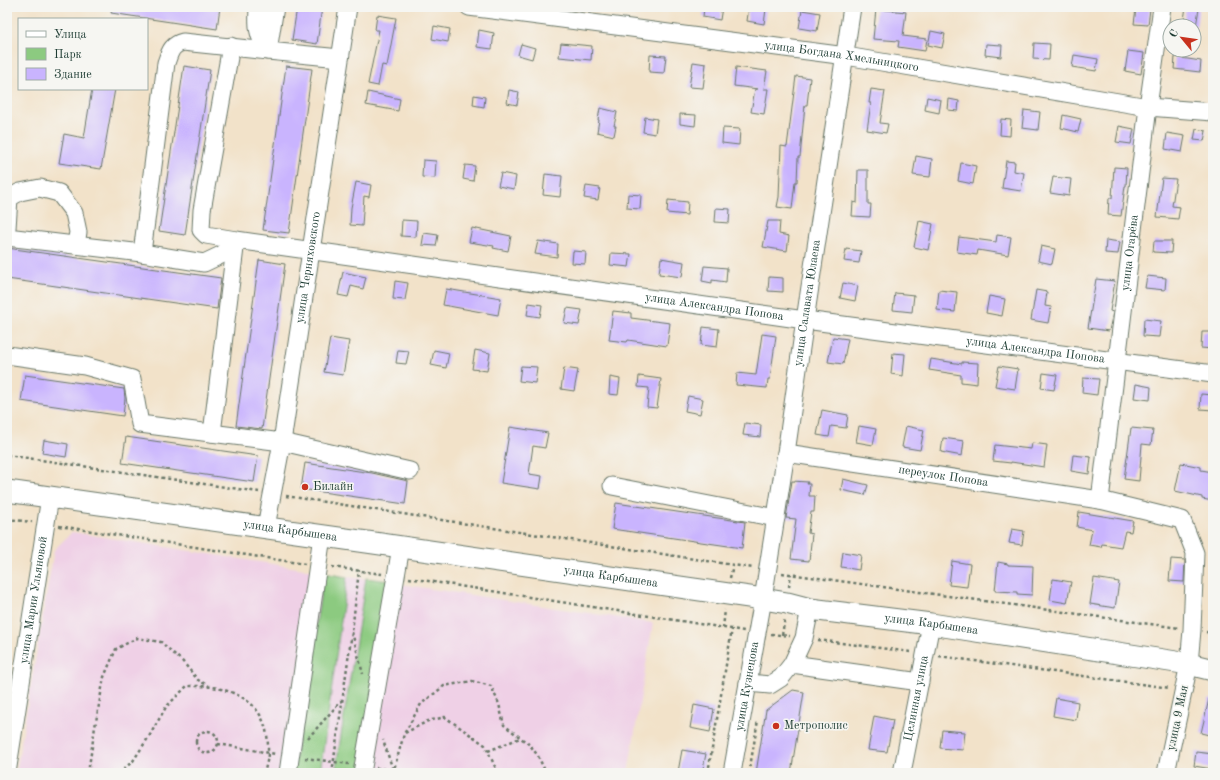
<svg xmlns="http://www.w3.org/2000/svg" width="1220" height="780" viewBox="0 0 1220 780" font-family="'Old Standard TT',serif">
  <rect width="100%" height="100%" fill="#f6f6f2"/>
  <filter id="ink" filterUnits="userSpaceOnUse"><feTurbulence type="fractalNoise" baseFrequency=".025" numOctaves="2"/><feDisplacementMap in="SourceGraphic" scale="8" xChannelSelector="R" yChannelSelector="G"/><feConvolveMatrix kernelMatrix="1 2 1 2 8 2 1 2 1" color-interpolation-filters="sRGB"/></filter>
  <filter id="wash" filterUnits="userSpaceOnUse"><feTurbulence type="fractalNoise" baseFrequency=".012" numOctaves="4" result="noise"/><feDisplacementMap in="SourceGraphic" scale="16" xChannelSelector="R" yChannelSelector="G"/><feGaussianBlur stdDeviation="0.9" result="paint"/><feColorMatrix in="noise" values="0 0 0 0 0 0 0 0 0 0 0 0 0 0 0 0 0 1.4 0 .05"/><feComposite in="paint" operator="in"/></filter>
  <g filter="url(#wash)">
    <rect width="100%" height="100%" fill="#f2e2c9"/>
    <path fill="#efd0e6" d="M72,532L316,571L347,577L389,581L393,583L653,623L628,773H16L54,550Z"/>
    <path fill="#8cca80" stroke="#56845a" d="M324,573L347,577L320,773H293Z
      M366,578L389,581L362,773H335Z"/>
    <g id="blocks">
      <path fill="#c9b4fe" d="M112,7H220L217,29L111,13Z
        M297,7H322L317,44L292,40Z
        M704,7H722L720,20L703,17Z
        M749,7L766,9L764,24L747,21Z
        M1186,7L1199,9L1196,26H1183Z
        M1136,8L1150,9L1148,25L1134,24Z
        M876,9L906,12L903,36L927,39L925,51L898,47L899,41L873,39Z
        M802,10L820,13L817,31L799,28Z
        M377,15L396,18L387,66L382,65L378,86L368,84L379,30H375Z
        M434,26L450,29L448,42L432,39Z
        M479,30L494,33L492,49L477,47Z
        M931,31L945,34L942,48L928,45Z
        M561,43L592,46L591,60L559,57Z
        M1034,43L1050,44L1049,60L1033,59Z
        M521,44L535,48L532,59L518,55Z
        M986,44L1002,45L1001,57L985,55Z
        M1128,51L1144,53L1141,74L1125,71Z
        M650,55L666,56L664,73L649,72Z
        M1074,55L1098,59L1096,71L1072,67Z
        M1175,57L1201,61L1200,72L1174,69Z
        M693,62L706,64L703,88L689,87Z
        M184,66L210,70L185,235L159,231Z
        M286,66L312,69L289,233L263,230Z
        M736,67L767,71L764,89H768L764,114L751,112L755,89H758L734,86Z
        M796,76L810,78L807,105H805L800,157H798L797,182H795L792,209L777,207L779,197L781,146L787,147Z
        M92,89H115L101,169L59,163L64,134L84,138Z
        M871,89L885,91L880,123L888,124L886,133L867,130L871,103H869Z
        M509,90L519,92L517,105L507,103Z
        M368,92L400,99L398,111L366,105Z
        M474,95L485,97L484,107L473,105Z
        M927,97L941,100L939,113L925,110Z
        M949,99L959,101L958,111L948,110Z
        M600,108L617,112L614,126H616L614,136L597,132L599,120H598Z
        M1024,110L1040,112L1038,130L1022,128Z
        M680,114L696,115L695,126L680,124Z
        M1063,115L1081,119L1078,132L1061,128Z
        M645,117L657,119L655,134L643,132Z
        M1001,119L1011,120L1010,136L1000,135Z
        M1119,126L1134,129L1131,144L1116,142Z
        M723,128L740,129L739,145L722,143Z
        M1196,129L1206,131L1204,141L1194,140Z
        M1167,133L1185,136L1182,152L1165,149Z
        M916,156L932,159L930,177L913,175Z
        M423,160L436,161L435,178L422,177Z
        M1006,161L1015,162L1014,171L1024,173L1021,191L1002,188Z
        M961,163L976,166L973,184L958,181Z
        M465,165L475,166L473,181L463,179Z
        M1114,167L1127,168L1126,186H1125L1121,216L1108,215L1109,198H1112Z
        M858,170H868V204H871L870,217L852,216L853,202L857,203Z
        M501,173L516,176L514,189L498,186Z
        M545,174L562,176L560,197L543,195Z
        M1053,177L1071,179L1069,196L1050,193Z
        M1162,178L1176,179L1172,206L1180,207L1178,219L1157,217Z
        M356,182L371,185L369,197L364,196L362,226L350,225L351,208Z
        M586,186L600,188L598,200L584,198Z
        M628,194L641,195L640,209L627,208Z
        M668,200L688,202L687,215L667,213Z
        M716,208L730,209L729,223L715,222Z
        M402,220L417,221L416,237L401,236Z
        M768,221H780L779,234L789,236L787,251L763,247Z
        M919,221L933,224L928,250L914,247Z
        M472,228L511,236L508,251L493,248L494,246L469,242Z
        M424,233L438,235L436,246L422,245Z
        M997,235L1011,237L1008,255L978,250L977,255L957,252L959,237L996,242Z
        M1106,240L1120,242L1118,254L1105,253Z
        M538,241L558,244L557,257L535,254Z
        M1154,241H1172L1171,253L1153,252Z
        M1041,246L1055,249L1052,264L1038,261Z
        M7,248L221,278L217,309L7,279Z
        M846,249L861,251L859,263L844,261Z
        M573,251L586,252L585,264L572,263Z
        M611,253L631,254L629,267L610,265Z
        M661,258L684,262L682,277L659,274Z
        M259,260L285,264L262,429L236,426Z
        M704,266L727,268L726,282L712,280V283L702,281Z
        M343,272L366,277L363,289L351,286L348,297L338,295Z
        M1147,276L1166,278L1165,290L1145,288Z
        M769,277L783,278V292L768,291Z
        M1096,279L1115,281L1110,311L1113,312L1109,331L1088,328Z
        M395,281L408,283L405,300L393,299Z
        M843,283L858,286L855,301L840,298Z
        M446,289L501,298L498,315L443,305Z
        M939,290L957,292L955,312L937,310Z
        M1036,290L1047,292L1045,306L1051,307L1048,323L1031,320Z
        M895,293L914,295L912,312L893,310Z
        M989,296L1005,299L1002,316L986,313Z
        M529,303L542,305L540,317L527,315Z
        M567,308L582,310L579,325L564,323Z
        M613,311L631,313V318L670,323L667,346L628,340L627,342L609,340Z
        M1144,319L1161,321L1159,337L1143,336Z
        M703,327L719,329L717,347L701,345Z
        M1202,332H1213V349L1201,348Z
        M762,334L776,336L770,379H768L767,388L736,385L737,373L756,375Z
        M833,337L848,339L843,364L828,362Z
        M330,338L349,341L343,375L324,372Z
        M398,350L409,351L406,364L396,363Z
        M434,350L449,353L446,368L431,365Z
        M475,350L490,353L487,371L472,369Z
        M893,353L905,354L903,376L891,374Z
        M931,359L962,364V362L978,363L977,384L961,382V375L929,370Z
        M521,366L537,367L535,383L519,381Z
        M999,366L1018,369L1015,389L995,386Z
        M564,368L578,370L574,391L561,389Z
        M1043,373L1057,375L1054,390L1041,388Z
        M25,375L124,389L125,398L123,416L21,401Z
        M639,376L661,379L657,408L647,407L649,388L638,387Z
        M610,377L620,379L618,395L609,394Z
        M1083,378L1099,379L1097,395L1082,393Z
        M1136,384L1151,387L1150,400L1134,398Z
        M1201,394L1213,395V410L1200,409Z
        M688,396L703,399L700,414L685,411Z
        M822,410L848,415L846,428L831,426L829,437L817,435Z
        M745,423L761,425L760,437L743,435Z
        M859,426L876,429L873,445L856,442Z
        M906,426L924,430L920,450L902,447Z
        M510,427L548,433L545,448L533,446L529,474L542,476L540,489L501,483Z
        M1131,428L1153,430L1151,445L1142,444L1139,481L1124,479Z
        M126,437L258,456L254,482L122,463Z
        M943,438L964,441L962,456L941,452Z
        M44,440L68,444L66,457L42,453Z
        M1032,443L1047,445L1044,467L1011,462V463L993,461L995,445L1031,449Z
        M1073,455L1091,457L1089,474L1071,471Z
        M305,463L372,473L408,481L405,504L301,489Z
        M1181,463L1201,467V470L1213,472V501L1202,499V497L1175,491Z
        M843,479L868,485L865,495L841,490Z
        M792,481L808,482L807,484H810L809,496H815L814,512H811L808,533L812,534L809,561L791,559L796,519L786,518Z
        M616,503L745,522L742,548L612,529Z
        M1079,512L1133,521L1131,532L1125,531L1121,547L1102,544L1101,547L1089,545L1092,530L1077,527Z
        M1012,529L1024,531L1022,545L1009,543Z
        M843,552L861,555L859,570L841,567Z
        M1171,559L1185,560L1184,582L1169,581Z
        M952,561L970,564L967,587L949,585Z
        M998,562L1008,564V565L1033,566L1032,595L1017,594V592L995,591Z
        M1094,578L1119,582L1115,608L1090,604Z
        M1053,579L1071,582L1067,603L1050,600Z
        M793,690L804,692L791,773H756L766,710Z
        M1056,698L1078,702L1076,720L1053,716Z
        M1209,699H1213V736L1201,733Z
        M694,705L714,709L710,732L690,728Z
        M874,716L893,720L887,752L868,750Z
        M942,730L965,732L963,750L940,748Z
        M682,750L706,754L702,773L678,772Z
        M1196,752L1213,754L1212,769L1194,766Z"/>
    </g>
  </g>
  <g filter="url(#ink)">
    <use href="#blocks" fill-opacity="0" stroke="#697768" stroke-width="1"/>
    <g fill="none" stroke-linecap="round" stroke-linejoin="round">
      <defs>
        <g id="minor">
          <path d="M258,7C257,26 257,35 268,51L340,58"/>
          <path id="s1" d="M469,7L846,56L1148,107L1213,112"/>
          <path d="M7,198H9L7,228"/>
          <path d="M9,198L20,192L40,188L59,193L74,213L78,232L76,245"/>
          <path id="s2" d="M7,237L142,253L204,263L223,254L236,240L805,320L1213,374"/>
          <path d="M142,253L166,63C170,52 171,45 183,42L268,51L275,7"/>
          <path d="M7,355L85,366L132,379L140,424L282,442L410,471"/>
          <path d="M212,433L236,240L206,235L201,230L202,210L231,46"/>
          <path id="s3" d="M786,453L1100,500L1182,520L1195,553L1192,630L1189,664L1166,773"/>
          <path d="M612,486L776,518"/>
          <path id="s4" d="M1100,500L1148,107L1162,7"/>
          <path id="s5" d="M266,527L282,442L348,7"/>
          <path d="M792,664L920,682"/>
          <path d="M748,683L770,685L781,678L792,664L804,638L810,609"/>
          <path id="s6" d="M7,773L50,497"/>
          <path d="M288,773L322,536"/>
          <path d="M362,773L401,547"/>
          <path id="s7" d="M732,773L763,599L786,453L805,320L852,7"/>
          <path id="s8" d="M902,773L931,624"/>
        </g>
        <g id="major">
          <path id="s9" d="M7,491L367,542L763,599L787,603L810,609L931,624L1189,664L1213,670"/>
        </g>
      </defs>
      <use href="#minor" stroke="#697768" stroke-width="19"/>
      <use href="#major" stroke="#697768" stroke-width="23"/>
      <path stroke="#697768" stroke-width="2.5" stroke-dasharray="3 3" stroke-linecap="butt" d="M7,414L9,415L7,428
        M7,455L259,492
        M286,496L753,568
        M7,519L32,522
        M59,526L305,564
        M332,567L382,574
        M782,573L1179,628
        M409,578L744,631
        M730,578L733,565
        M789,587L791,574
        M723,628L725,610
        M352,632L363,674
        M1206,632L1213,633
        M771,634L790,636
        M782,635L785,618
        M818,640L911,652
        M939,656L1170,688
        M196 742a11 11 0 1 1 22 0a11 11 0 1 1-22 0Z
        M405,733L428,721L445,717L485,745L498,773
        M308,738L342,700
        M218,744L276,754
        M488,751L520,738
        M305,758L349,764
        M376,768L393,770L383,740
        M88,773L95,727L104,677L116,649L137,638L161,642L183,662L198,680L209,686
        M119,773L133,761L150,735L166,707L187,686C195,686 204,686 212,687C249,694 269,712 268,752C268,759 266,766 264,773
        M332,773L352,632L359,570
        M393,773L404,734L421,704L444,686L472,681L491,686L499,704L504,725L530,745L538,756L546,773
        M708,773L732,629
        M749,773L758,720"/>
      <use href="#minor" stroke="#fff" stroke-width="17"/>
      <use href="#major" stroke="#fff" stroke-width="21"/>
    </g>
  </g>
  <g fill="#c8321e" stroke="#f6f6f2" stroke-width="1.5">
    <circle cx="305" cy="487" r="4"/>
    <circle cx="776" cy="726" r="4"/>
  </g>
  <g text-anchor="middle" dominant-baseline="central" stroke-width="3" stroke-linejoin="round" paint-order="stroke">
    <g font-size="12" fill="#1f3d34" stroke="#f6f6f2">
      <text stroke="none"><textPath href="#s1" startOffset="376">улица Богдана Хмельницкого</textPath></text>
      <text stroke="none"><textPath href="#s4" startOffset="249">улица Огарёва</textPath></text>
      <text stroke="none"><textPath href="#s5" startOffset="263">улица Черняховского</textPath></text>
      <text stroke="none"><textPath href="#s7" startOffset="476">улица Салавата Юлаева</textPath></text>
      <text stroke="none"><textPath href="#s2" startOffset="722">улица Александра Попова</textPath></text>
      <text stroke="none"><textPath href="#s2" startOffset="1046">улица Александра Попова</textPath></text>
      <text stroke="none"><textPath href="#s3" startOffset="159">переулок Попова</textPath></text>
      <text stroke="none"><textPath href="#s9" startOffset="286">улица Карбышева</textPath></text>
      <text stroke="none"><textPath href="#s9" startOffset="610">улица Карбышева</textPath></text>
      <text stroke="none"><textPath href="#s6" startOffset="175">улица Марии Ульяновой</textPath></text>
      <text stroke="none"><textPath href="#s9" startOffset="934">улица Карбышева</textPath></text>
      <text stroke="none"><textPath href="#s7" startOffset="88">улица Кузнецова</textPath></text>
      <text stroke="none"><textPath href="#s8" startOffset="76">Целинная улица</textPath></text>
      <text transform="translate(1178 718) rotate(-78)">улица 9 Мая</text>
    </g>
    <g font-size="12" fill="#1f3d34" stroke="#f6f6f2" text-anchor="start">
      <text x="313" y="487">Билайн</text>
      <text x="784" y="726">Метрополис</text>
    </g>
  </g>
  <rect width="1220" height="780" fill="none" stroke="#f6f6f2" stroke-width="24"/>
  <rect x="18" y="18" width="130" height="72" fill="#f6f6f2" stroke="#a0aca6"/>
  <rect x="26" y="31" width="20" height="6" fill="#ffffff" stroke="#a0aca6"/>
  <text x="54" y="38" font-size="12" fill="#1f3d34">Улица</text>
  <rect x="26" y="48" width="20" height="12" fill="#8cca80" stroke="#a0aca6"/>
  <text x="54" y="58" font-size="12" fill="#1f3d34">Парк</text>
  <rect x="26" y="68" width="20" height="12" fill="#c9b4fe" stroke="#a0aca6"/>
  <text x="54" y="78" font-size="12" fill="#1f3d34">Здание</text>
  <g transform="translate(1182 38) rotate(299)"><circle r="19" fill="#f6f6f2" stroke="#a0aca6"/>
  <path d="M0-3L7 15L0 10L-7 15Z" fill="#c8321e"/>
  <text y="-6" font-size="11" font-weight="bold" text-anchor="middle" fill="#1f3d34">С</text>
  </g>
</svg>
